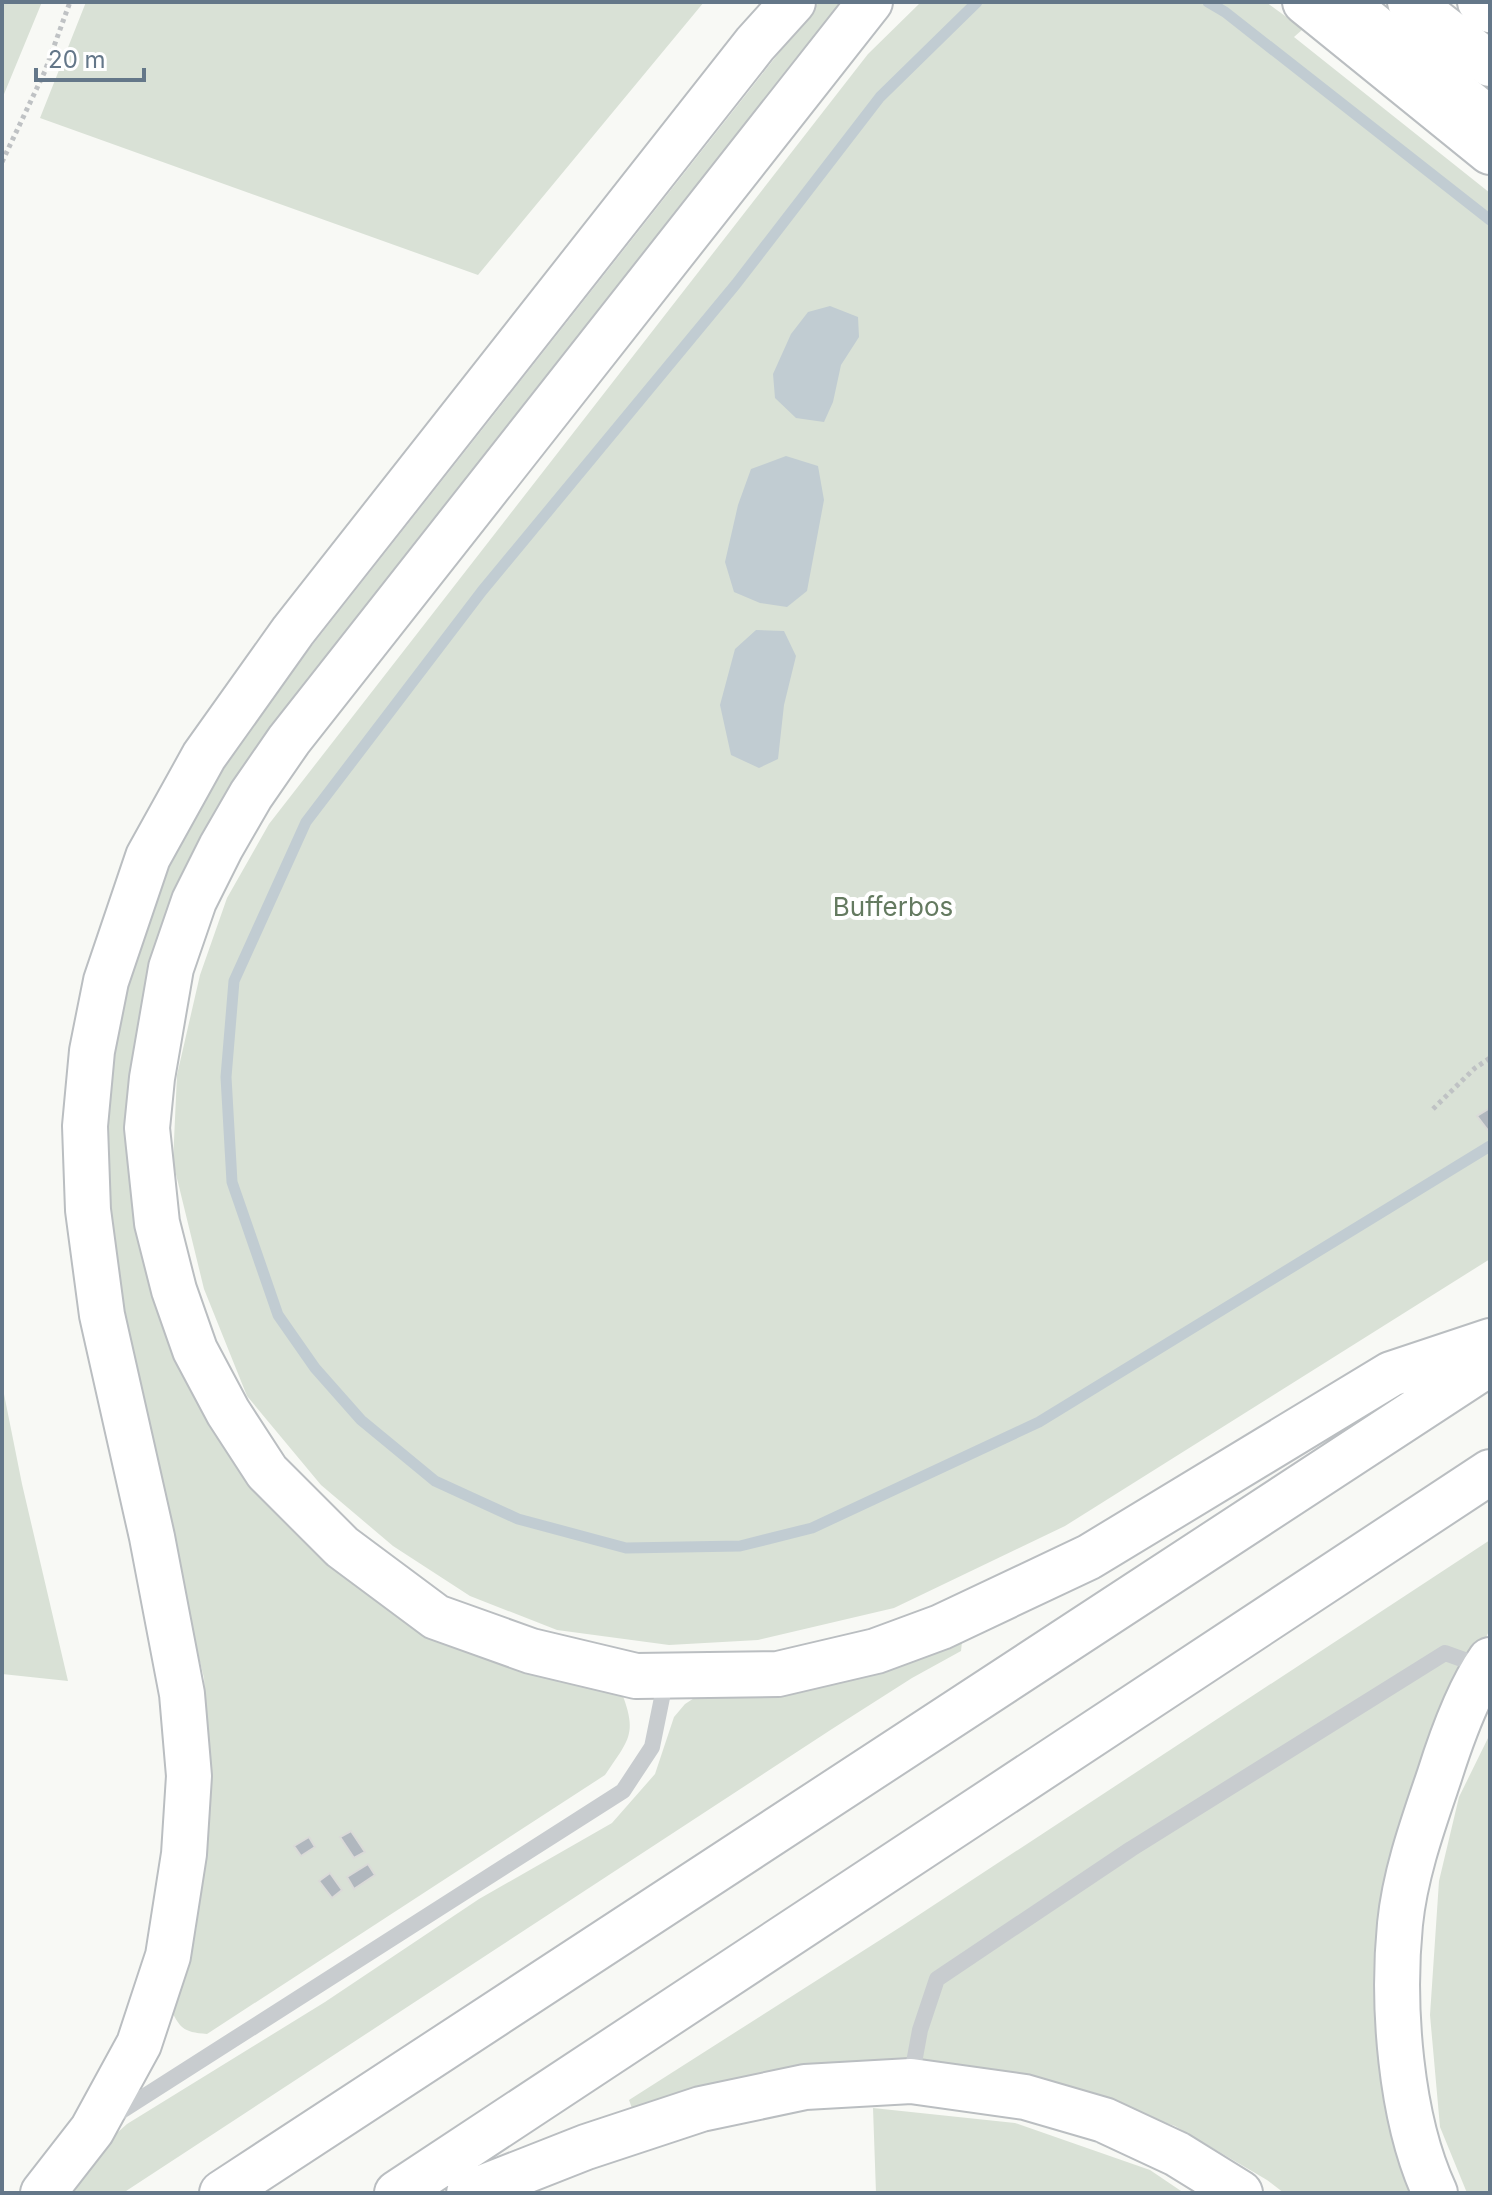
<svg xmlns="http://www.w3.org/2000/svg" width="1492" height="2195" viewBox="0 0 1492 2195" font-family="Inter,sans-serif">
  <rect width="100%" height="100%" fill="#f8f9f5"/>
  <path fill="#d9e1d6" d="M2,2H42L2,99Z
    M86,2H704L478,275L40,118Z
    M819,2H853L246,769L136,1047L203,1409L428,1627L494,1661L552,1678L621,1691C638,1734 629,1739 605,1775L207,2034C182,2032 180,2028 169,2006L196,1930L210,1810L204,1678L162,1508L103,1210L104,1113L114,1020L156,875L207,789L299,662Z
    M921,2H1266L1303,29L1294,37L1490,193V1259L1065,1526L894,1608L758,1640L669,1645L557,1630L470,1596L393,1546L321,1485L247,1396L204,1289L173,1162L177,1075L200,975L227,898L269,824L868,54Z
    M2,1384L22,1484L68,1681L2,1674Z
    M1490,1540V1629L1416,1784V2193H1284L1267,2180L1175,2126L1077,2093L818,2065L743,2078L643,2111H633L629,2100L902,1926Z
    M951,1638L962,1642L961,1651L912,1678L832,1729L123,2193H65L89,2158L127,2124L325,2002L479,1899L612,1823L655,1774L674,1717L685,1704L699,1695Z
    M1490,1734V2193H1467L1440,2127L1430,2015L1439,1881L1459,1797Z
    M873,2108L1015,2123L1150,2170L1184,2193H876Z"/>
  <path fill="#c1ccd2" d="M830,306L858,317L859,337L841,365L833,402L824,422L796,418L775,398L773,374L791,334L808,312Z
    M786,456L818,466L824,500L807,591L787,607L760,603L734,592L725,562L738,505L751,469Z
    M756,630L784,631L796,656L784,705L778,759L759,768L731,755L720,705L735,649Z"/>
  <g fill="none" stroke-linecap="round" stroke-linejoin="round">
    <path stroke="#c1ccd2" stroke-width="11" d="M977,2L880,97L736,284L482,591L306,822L234,981L226,1077L232,1182L278,1315L315,1368L361,1420L435,1481L518,1519L626,1548L740,1546L812,1528L1039,1422L1490,1146
      M1208,2L1225,12L1490,220"/>
  </g>
  <path fill="#b0b7be" stroke="#dadad8" stroke-width="2" d="M1490,1108V1133L1477,1116Z
    M351,1831L365,1852L354,1858L340,1837Z
    M309,1837L315,1847L301,1856L294,1846Z
    M368,1864L375,1875L354,1889L347,1877Z
    M330,1873L342,1890L332,1898L319,1881Z"/>
  <g fill="none" stroke-linecap="round" stroke-linejoin="round">
    <defs>
      <path id="primary" d="M1344,2L1490,120
        M1480,2L1490,10"/>
      <path id="highway" d="M870,2L289,740L251,795L221,847L194,901L171,968L152,1078L147,1128L157,1223L174,1290L195,1350L228,1412L267,1472L342,1547L436,1617L531,1651L636,1676L778,1674L876,1651L941,1627L1089,1557L1391,1374L1490,1341
        M1305,2L1490,152
        M1410,2L1490,64
        M43,2193L92,2130L139,2044L168,1956L184,1854L189,1776L182,1694L152,1537L102,1315L88,1210L85,1126L92,1051L106,981L148,857L204,756L293,631L755,44L793,2
        M222,2193L1490,1363
        M397,2193L1490,1472
        M469,2193L586,2147L701,2109L805,2087L911,2081L1025,2097L1104,2120L1177,2154L1240,2193
        M1435,2193C1400,2118 1392,2005 1400,1924C1405,1874 1423,1824 1439,1777C1450,1742 1468,1691 1490,1660"/>
    </defs>
    <use href="#primary" stroke="#bbbfc3" stroke-width="48"/>
    <use href="#highway" stroke="#babec1" stroke-width="48"/>
    <path stroke="#bfc2c4" stroke-width="5" stroke-dasharray="4 4" stroke-linecap="butt" d="M2,162L45,71L70,2
      M1433,1109L1475,1068L1490,1058"/>
    <path stroke="#c8cccf" stroke-width="16" d="M911,2079L920,2030L937,1979L1131,1849L1445,1653L1484,1667
      M112,2117L623,1791L652,1747L666,1678"/>
    <use href="#primary" stroke="#fff" stroke-width="44"/>
    <use href="#highway" stroke="#fff" stroke-width="44"/>
  </g>
  <g text-anchor="middle" dominant-baseline="central" stroke-width="8" stroke-linejoin="round" paint-order="stroke">
    <g font-size="26" fill="#647a60" stroke="#fff">
      <text x="893" y="906">Bufferbos</text>
    </g>
  </g>
  <rect width="1492" height="2195" fill="none" stroke="#647789" stroke-width="8"/>
  <path d="M36 68v12h108v-12" fill="none" stroke="#647789" stroke-width="4"/>
  <text x="48" y="68" font-size="24" fill="#647789" stroke="#ffffff" stroke-width="6" paint-order="stroke">20 m</text>
</svg>
